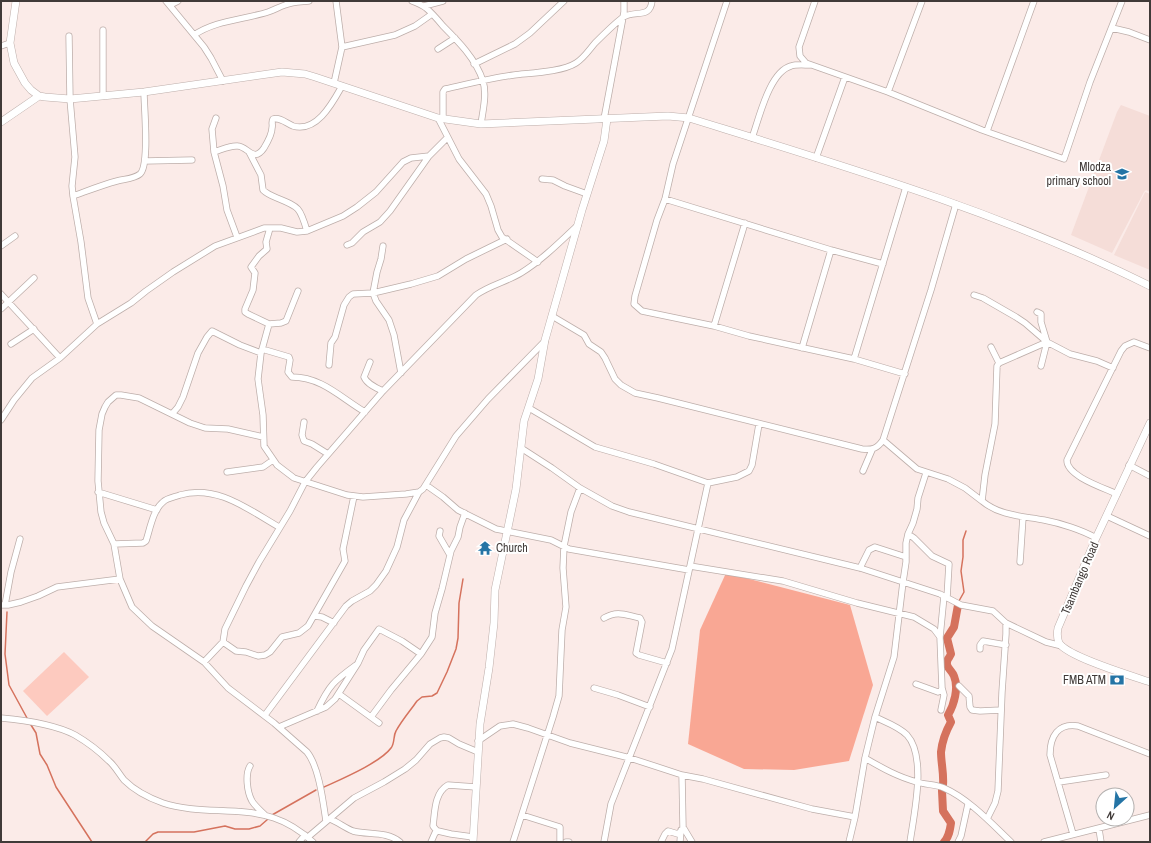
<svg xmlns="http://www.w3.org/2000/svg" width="1151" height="843" viewBox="0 0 1151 843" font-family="'Archivo Narrow',sans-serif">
  <rect width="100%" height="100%" fill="#fbebe8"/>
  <path fill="#f5ddd8" d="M1121,105L1150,116V192L1146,190L1144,192L1112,253L1071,235L1117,112Z
    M1145,192L1150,194V270L1114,255Z"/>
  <path fill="#fdcabf" d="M64,652L89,677L47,716L23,691Z"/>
  <path fill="#f9a794" d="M726,573L850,605L873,685L849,761L794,770L744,769L688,744L700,630Z"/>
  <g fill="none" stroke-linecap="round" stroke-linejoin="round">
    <path stroke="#d5725d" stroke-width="1.5" d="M959,601L964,592L961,571L963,557V540L966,531
      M7,612L5,654L9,685L27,718
      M31,725L36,733L40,754L47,765L56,787L92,842
      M322,788C339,780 380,763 391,748C395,743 393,736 396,731C402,720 410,711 417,701L422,697L432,696L437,693L447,672L456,649L458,638L459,603L463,579
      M272,815L316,790
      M145,842L153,834L158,832H194L225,826L235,829H249L260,826L268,819"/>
    <path stroke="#d5725d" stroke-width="8" d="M943,785C944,773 941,763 941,752C942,742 946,731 951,722L948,715C954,705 959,688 954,676C952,670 944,667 948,659C949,658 950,656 951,654L947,638L954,627L958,605
      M942,791L943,811L951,823C950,830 949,837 944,842"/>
    <defs>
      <path id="minor" d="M166,1L204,47L211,58L223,81
        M412,1C417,3 422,5 426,8C432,13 438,20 443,26C458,41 476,59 483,81C487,94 483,110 481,124
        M727,1L673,164L665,199L657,220L635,296L634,304L642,311L714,326L749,336L854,359L905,374
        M815,1L799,47L800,56L806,63L888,92L982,130L1064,159L1090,82L1122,1
        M170,5L178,1
        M424,6L443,1
        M1112,28L1129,32L1150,40
        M194,35C216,20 243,20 268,12C274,10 279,7 285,5C293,2 301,2 309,1
        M69,36L70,99L75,157L72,186L73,196L81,242L88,298L97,324
        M1,46L10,43
        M342,47L395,35L415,26L432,14
        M438,49L455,38
        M474,64L515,44L530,33L564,1
        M334,83L342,47L336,1
        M888,92L922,1
        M103,96V30
        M216,118L212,129L214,152L223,186L227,210L237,237
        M438,118L459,159L486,194L491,206L498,230L502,237L538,262
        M443,119V92L445,89C468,84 491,78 514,75C530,73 562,72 576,63C584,58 589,50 595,43C603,35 613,25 622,18C634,9 650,20 652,1
        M604,119L624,12V1
        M987,131L1034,1
        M752,138C759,119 769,72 791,66C797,64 804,65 810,65
        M214,152C221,150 230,145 238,146C248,147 254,163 264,148C267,143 272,134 272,128C273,124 271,123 273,119C280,117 286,123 293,126C317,133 333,102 342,86
        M249,152L261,175L263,190C267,194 272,196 277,198C299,207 300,207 307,231
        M816,158L845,77
        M145,161L192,160
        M542,179L553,180L565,186L587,194
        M73,196C87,191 102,185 117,181C124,179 134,179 140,174C150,165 144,107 144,92
        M665,199L831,250L883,264
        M347,245L352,243L363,232L380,222L390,211L429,156
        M1,246L15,236
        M383,246L381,259L377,272L373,293L376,301L389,320L394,335L401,373
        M298,291L286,321L281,323L269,324L261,353L258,379L263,415L264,446L277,465L294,478L347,495L363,497L406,494L419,492L423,489L456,436L488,399L545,341
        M1,294L60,358
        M974,295L983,298L1016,317L1025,323L1047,342L1070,354L1097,361L1113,368
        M1,309L34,278
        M1037,312L1041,314V322L1047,342L1041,366
        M552,316L584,335L589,344L601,352L605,358L615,379L621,385L635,393L658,398L862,449C872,450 877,449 883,440L931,290L956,204
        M269,324L248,314L245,312V309L253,290L255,273L251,267L259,256L267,249L266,242L270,228
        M714,326L745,223
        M1047,342L999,363L997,366L995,424L985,475L982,501C1000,516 1022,516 1044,520C1060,523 1082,530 1096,538
        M11,344L34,329
        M991,347L999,363
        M802,348L831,250
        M262,349L289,357L290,360L288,372L292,377C322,377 341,398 365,412
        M854,359L906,187
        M370,362L364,377C367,384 376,388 383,391
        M329,365L331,343L335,337L344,305L349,297L353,294L373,293L411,284L438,276L466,259L507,239
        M529,408L595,447L654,464L708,483L737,477L749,471L752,465L759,424
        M172,414L178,407L183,397L198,353L207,337L212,331L240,345L261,353
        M1,420L14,400L32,378L60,358L97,324L131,303L146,291L173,272L215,246L256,231L264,228H281L297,232L307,231L343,216L357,207L376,192L403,162L411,158L429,156L447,138
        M304,422L302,435L304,441L312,444L328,454
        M263,437L228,429L205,428L190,423L139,398L121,395H116L108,402L105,407L102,414L99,430L98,481L101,512L104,523L114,544L120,579L132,607L152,626L204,662L228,688L274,723L307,752C319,767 323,801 326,821
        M883,440L917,469L948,479L965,488L982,501
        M521,448L552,468L580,488L612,506L629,512L860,568L940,594L961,605L993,611L1006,623L1046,642L1062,646
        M1129,465L1150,476
        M863,471L872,450
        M227,472L263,467L273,460
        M426,485L443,497L458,510L496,529L551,540L569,549L689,570
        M98,492L157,510
        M1117,494C1104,488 1066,476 1067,460L1121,351L1125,346L1134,342L1150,348
        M1107,516L1150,536
        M440,531L439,536L450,555
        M908,534L914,538L932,556L949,564L947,598
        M114,544L143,543L146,541C150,529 153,510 163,502C167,498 175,497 180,495C217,484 249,510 279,527
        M1020,562L1023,517
        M690,566L783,581L857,603L914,617L934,629L940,637
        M860,568L869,550L875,547L906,557
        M1,605H8L21,602L38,596L57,587L120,579
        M5,605L11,572L20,539
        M314,616L322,617L334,623
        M604,618C618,610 625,615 640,618L642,622L636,653L639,655L667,663
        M223,642L236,651L246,652L258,656L265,655L270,652L282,637L299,633L308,626L345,561L343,549L354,496
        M980,649V645L983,641L1006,645
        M204,662L223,642L225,629L246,586L259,562L290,511L305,482L317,467L383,391L476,295C490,285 506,282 521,273C542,260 560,242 578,225
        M916,684L938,692L941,691L942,688
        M959,686L969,696L970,707L972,710L980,711L1001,710
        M594,688L618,695L650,707
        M339,694L379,723
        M941,710L944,695L942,688L940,637L944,596
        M317,711C329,685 334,681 356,665
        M265,715L346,606L352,601L370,591L376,585L386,571L397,547L404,520L419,492
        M371,717L391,690L421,654L432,637L435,613L442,589L451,551L458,537L460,527L465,513
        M875,717C885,722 898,726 907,735C927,757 914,814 910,842
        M1,718C23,720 56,725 75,735C87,742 99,751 109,761C115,766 119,774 124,780C134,790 149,798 163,803C199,815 239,806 274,818C289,823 302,832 313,842
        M279,727L326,707L335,699L358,663L364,650L379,629L402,641L421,654
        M478,741L500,726L513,724L528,728L570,743L630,758L682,775L703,779L812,809L855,817
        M865,758C882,768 898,777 917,782C926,785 936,784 944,788C969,799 992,824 1011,842
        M250,766C245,774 247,792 252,801C255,806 261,811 265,815
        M682,775L683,827L692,842
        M1059,782L1106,775
        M522,815L560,827V842
        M330,819C338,822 345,828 353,831C368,835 387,831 400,842
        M987,819L995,803L998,791L1002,692L1006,634V623
        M1099,829L1101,842
        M437,831L433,826C435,812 434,793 448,785L476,787
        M1073,834L1050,755C1050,736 1058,723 1078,726L1150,754
        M308,837L354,798L384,782L405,769L416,760L430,744L440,738L444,737L449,738L459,744L478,752
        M299,842L305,835
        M431,842L435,833L438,831L451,834L473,837
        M513,842L553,717L559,696L562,630L566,607L563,568L564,546L571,512L580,488
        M566,842H569
        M604,842L611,804L672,649L708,483
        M661,842L665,834L668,831L678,834L680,832
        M680,842L681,830
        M849,842L855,817L865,758L875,717L894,657L903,582L906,562V543L908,534L913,523L917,509L918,498L926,473
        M958,842L961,836L968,804
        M1044,842L1150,815"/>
      <path id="tertiary" d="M16,1L10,43L14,63L25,83L31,90L39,96L45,97L70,99L144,92L282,72L305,74L315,77L438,118L481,124L668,116L689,118C844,166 1004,213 1150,286
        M1,122L39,96
        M1150,423L1096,538L1058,628C1057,633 1057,638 1059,643C1068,657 1132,676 1150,682
        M473,842L480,724L489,668L494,623L495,590L516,489L524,421L538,379L545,340L582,210L604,141L607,119"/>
    </defs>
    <use href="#minor" stroke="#bdaeaa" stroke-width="7"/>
    <use href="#tertiary" stroke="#bdaeaa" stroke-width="8"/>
    <use href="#minor" stroke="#fff" stroke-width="5.5"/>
    <use href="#tertiary" stroke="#fff" stroke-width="7"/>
  </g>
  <defs>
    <symbol id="school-bare" viewBox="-9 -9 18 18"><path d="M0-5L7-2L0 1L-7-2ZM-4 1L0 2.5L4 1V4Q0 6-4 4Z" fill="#2474a5" stroke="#fff" stroke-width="2.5" paint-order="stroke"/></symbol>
    <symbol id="temple-bare" viewBox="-9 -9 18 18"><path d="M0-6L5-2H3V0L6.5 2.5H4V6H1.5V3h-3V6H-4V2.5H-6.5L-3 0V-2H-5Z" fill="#2474a5" stroke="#fff" stroke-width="2.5" paint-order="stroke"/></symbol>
    <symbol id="bank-bare" viewBox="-9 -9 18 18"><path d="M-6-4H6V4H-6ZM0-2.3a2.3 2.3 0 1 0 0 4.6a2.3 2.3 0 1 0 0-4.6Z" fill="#2474a5" stroke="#fff" stroke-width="2.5" paint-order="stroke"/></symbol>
  </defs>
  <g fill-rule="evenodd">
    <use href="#school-bare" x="1112" y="164" width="20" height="20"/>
    <use href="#temple-bare" x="475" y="538" width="20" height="20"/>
    <use href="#bank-bare" x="1107" y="670" width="20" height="20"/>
  </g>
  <g text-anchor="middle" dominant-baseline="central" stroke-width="4" stroke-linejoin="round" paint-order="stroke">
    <g font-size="12" fill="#403a38" stroke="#fff" text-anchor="end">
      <text x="1111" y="167">Mlodza<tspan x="1111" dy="14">primary school</tspan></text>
      <text x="496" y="548" text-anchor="start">Church</text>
      <text x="1106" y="680">FMB ATM</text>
    </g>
    <g font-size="12" fill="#403a38" stroke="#fff">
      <text transform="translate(1080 578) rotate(-67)">Tsambango Road</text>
    </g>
  </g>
  <rect width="1151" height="843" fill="none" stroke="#403a38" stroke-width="4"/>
  <g transform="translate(1115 807) rotate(207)"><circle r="19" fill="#ffffff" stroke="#b3b0af"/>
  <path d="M0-3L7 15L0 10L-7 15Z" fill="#2474a5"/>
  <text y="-6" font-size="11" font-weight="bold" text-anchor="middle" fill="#403a38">N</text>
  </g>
</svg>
